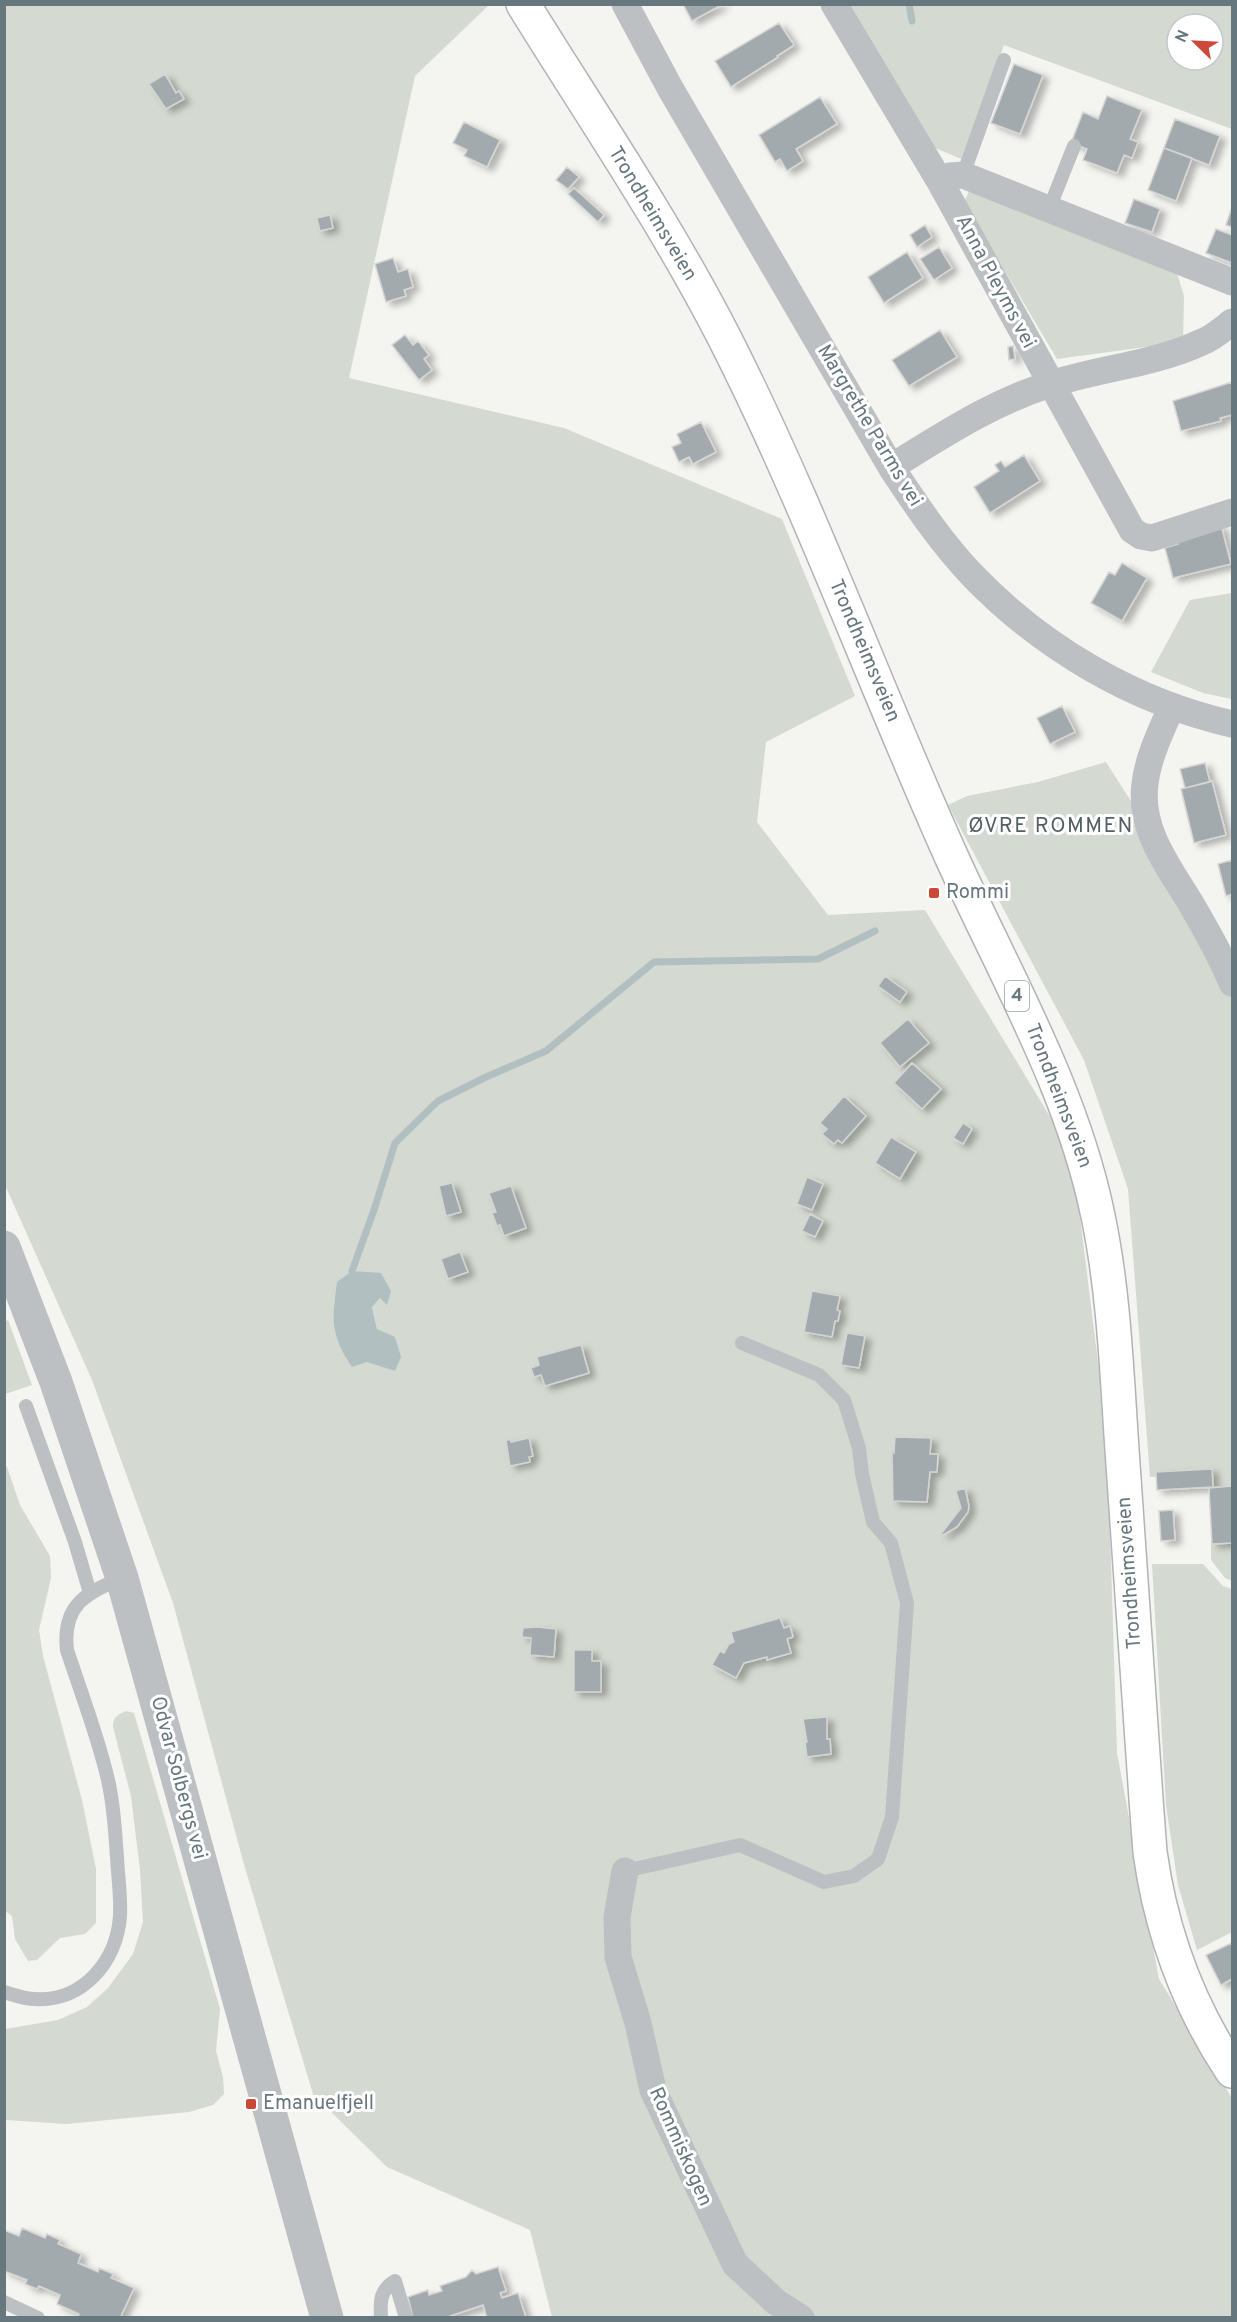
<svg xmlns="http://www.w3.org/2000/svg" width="1237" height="2322" viewBox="0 0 1237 2322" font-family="Overpass,sans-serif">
  <defs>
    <filter id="shadow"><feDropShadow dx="6" dy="4" stdDeviation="3" flood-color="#0004"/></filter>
  </defs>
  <rect width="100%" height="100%" fill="#f4f4f1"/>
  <path fill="#d4d9d1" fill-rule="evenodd" d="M4,5H489L415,76L349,378L564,428L782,519L855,696L766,742L757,822L828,915L925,910L1072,1153L1107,1435L1117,1753L1159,1979L1232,2098V2317H552L530,2230L387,2167L313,2094L245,1868L173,1603L92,1380L5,1185ZM352,1271L387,1304L380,1298L372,1306L377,1329L395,1371L367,1361Z
    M849,5H1232V129L1004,45L964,160L930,146ZM1177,24H1213V60H1177Z
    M970,189L1177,273L1184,296L1183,342L1057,359L964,202Z
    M1232,593V699L1203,693L1151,672L1190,600Z
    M1106,762L1150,831L1232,984V1487L1213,1488L1211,1473L1150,1477L1128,1189L1084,1060L948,805L967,796L1038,782Z
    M8,1320L32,1385L5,1394L4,1322Z
    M5,1465L7,1467L20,1505L50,1556L51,1578L39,1630L43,1656L82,1800L96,1869V1923L85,1934L60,1938L37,1960L28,1961L15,1939L12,1916L4,1910Z
    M1232,1543V1581L1225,1578L1211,1560V1544Z
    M1152,1564H1203L1223,1586L1232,1589V1932L1197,1950L1178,1885L1166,1805Z
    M126,1711L134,1713L220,2009L216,2051L223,2077L224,2094L213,2105L189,2112L67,2124L5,2120V2029L58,2020L87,2007L108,1988L133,1954L143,1922L140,1870L131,1796L113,1727C113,1717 117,1715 126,1711Z"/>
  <path fill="#b2bfc1" d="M352,1271L381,1273L391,1291L387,1305L380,1298L372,1307L377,1329L395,1337L401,1357L395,1371L367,1362L352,1367C330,1334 332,1320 337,1282Z"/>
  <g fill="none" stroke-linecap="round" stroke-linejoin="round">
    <path stroke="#b2bfc1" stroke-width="7" d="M909,4L912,21
      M352,1271L374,1210L395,1143L438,1101L486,1077L546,1051L654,962L818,959L875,931"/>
  </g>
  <path fill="#a2aaad" stroke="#d6d5d4" stroke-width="1.5" filter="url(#shadow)" d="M683,4H723L692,21Z
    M779,23L794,45L777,56L778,57L731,87L715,61Z
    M1014,64L1043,75L1020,134L991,123Z
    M165,74L176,93L179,91L184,99L166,109L149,84Z
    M1107,96L1142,110L1130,139L1138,142L1132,158L1124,155L1117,173L1083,160L1087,149L1071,143L1083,112L1098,119Z
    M820,97L837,124L796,149L803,161L787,171L780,159L775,162L759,135Z
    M1175,119L1220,136L1209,165L1164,148Z
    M464,122L500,140L487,167L464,156L467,150L453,143Z
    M1164,148L1192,158L1176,201L1148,190Z
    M567,167L579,177L568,189L556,180Z
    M574,188L604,215L598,222L568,194Z
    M1134,199L1160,209L1152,232L1125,223Z
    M1232,207V227L1226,225Z
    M330,215L333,228L320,231L317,218Z
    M925,225L932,237L917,247L910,235Z
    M1216,229L1232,235V263L1206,253Z
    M939,247L952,268L934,280L920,259Z
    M907,252L923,278L884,303L868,277Z
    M393,258L398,272L408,269L413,287L404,290L406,296L386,302L375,264Z
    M940,330L957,357L909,386L892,360Z
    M405,335L413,345L418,341L429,355L424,359L432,370L419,380L392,345Z
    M1013,346L1015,359L1009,360L1008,347Z
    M1232,382V415L1220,418L1221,421L1181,431L1173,401Z
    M701,422L716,452L693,464L689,457L679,462L672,447L681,443L677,434Z
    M1024,455L1040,481L990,513L974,487L999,471L995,465L1001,461L1005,467Z
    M1221,525L1231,564L1173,578L1165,548L1178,544L1176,537Z
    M1122,563L1147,578L1122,621L1091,603L1109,572L1115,575Z
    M1062,706L1075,732L1050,744L1037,718Z
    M1205,763L1210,782L1185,788L1180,769Z
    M1212,781L1226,835L1194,843L1181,789Z
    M1232,860V894L1226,896L1218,864Z
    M885,976L907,992L900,1002L878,986Z
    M908,1019L929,1043L900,1067L880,1043Z
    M912,1063L941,1089L922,1109L894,1083Z
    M844,1096L866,1116L842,1143L838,1140L834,1144L822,1134L827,1129L820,1123Z
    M963,1123L972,1129L963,1144L953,1138Z
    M891,1137L916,1152L900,1179L875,1163Z
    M807,1177L823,1184L812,1210L797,1204Z
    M452,1183L461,1212L446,1216L439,1186Z
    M511,1186L526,1228L504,1236L500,1225L497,1226L492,1213L496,1212L489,1193Z
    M810,1214L823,1221L815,1237L802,1231Z
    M460,1252L468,1272L448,1279L441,1259Z
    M812,1291L840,1296L837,1310L840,1311L838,1321H835L832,1337L804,1332Z
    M847,1333L865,1336L859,1368L841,1365Z
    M581,1345L589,1373L545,1386L541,1375L534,1377L531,1368L539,1365L537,1357Z
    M895,1437L931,1438L930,1454H938L937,1472H930L927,1502L893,1501L892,1452L894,1453Z
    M529,1438L533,1456L529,1457L530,1462L510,1466L506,1440H511V1442Z
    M1212,1469L1213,1487L1157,1490L1156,1472Z
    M1232,1486V1543L1212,1544L1209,1488Z
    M965,1488L969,1506L968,1512L957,1527L943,1535L941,1534L961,1508L956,1491Z
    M1173,1510L1175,1540L1161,1541L1159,1511Z
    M780,1618L784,1628L790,1626L793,1637L787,1639L791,1653L767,1660V1657L744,1663L736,1678L712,1665L720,1651L724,1653L729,1644L734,1642L731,1632Z
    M537,1627L556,1629L554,1657L530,1655L531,1638L522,1637L523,1628Z
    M574,1650H592V1661H601V1692H574Z
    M827,1717V1739H830L831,1754L807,1757L805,1742H807L803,1719Z
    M1232,1943V1979L1221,1985L1206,1955Z
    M22,2228L45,2238L47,2234L60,2240L58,2244L81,2254L78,2263L98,2272L99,2268L113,2274L111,2278L134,2288L120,2318H78L79,2314L57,2304L60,2295L39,2286L37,2289L25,2284L27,2280L4,2271V2230L19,2236Z
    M498,2267L506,2291L500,2293L502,2298L518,2293L526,2318H487L483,2305L450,2316V2318H413L408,2297L428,2290L429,2295L442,2291L440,2286L466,2277L472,2270L476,2274Z"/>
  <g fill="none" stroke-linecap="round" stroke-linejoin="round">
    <defs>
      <path id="trunk" d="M523,4C591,114 665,222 724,337C810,506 874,685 952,858C1005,975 1072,1089 1098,1216C1115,1297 1117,1382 1123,1464C1132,1594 1140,1723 1150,1852C1161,1931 1188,2005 1232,2071"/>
    </defs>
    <use href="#trunk" stroke="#b0b4b6" stroke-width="36"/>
    <path stroke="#bcc0c2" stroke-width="14" d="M963,175L1004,60
      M1049,209L1074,146
      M26,1406L75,1542L90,1593
      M625,1871L740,1845L824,1882L854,1876L878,1859L892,1817L907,1603L891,1543L873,1522L862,1474L859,1448L844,1400L819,1375L742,1343
      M4,1992C14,1995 25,1999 35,1999C83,2002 117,1961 120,1916C121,1896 118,1877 117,1857C115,1831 114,1805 108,1780C98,1736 81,1693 67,1650C62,1606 85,1593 122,1578
      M4,2302L38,2318
      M381,2318C380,2301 380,2290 395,2281L406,2318"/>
    <path stroke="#bcc0c2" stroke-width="27" d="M625,4L670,88L891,467C916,505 942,544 974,577C1044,649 1135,702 1232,724
      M834,4L939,180L1132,530L1141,536L1152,538L1232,512
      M939,180L950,176L963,175L1232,282
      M891,467C942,436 991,403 1048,385C1099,368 1153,365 1202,342C1213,338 1223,329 1232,322
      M1172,706C1161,731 1148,757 1145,784C1139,829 1168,866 1190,902C1205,928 1221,955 1232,983
      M625,1871L617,1917L618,1957L638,2023L653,2090L735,2264L776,2302L801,2318"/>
    <path stroke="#bcc0c2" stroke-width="33" d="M4,1247L56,1382L122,1578L327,2318"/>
    <use href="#trunk" stroke="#fff" stroke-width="33"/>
  </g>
  <g fill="#cc4939" stroke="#fff" stroke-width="2">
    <rect x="928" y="887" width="12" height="12" rx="3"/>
    <rect x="245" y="2098" width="12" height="12" rx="3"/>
  </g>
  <g text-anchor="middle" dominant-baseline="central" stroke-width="6" stroke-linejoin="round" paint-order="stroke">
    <rect fill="#fff" stroke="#95a0a5" stroke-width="1.5" x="1005" y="981" width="24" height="30" rx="4.5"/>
    <g font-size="18" font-weight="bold" fill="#67777e">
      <text x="1017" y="996">4</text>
    </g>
    <g font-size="20" fill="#67777e" stroke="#fff">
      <text transform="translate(652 214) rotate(59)">Trondheimsveien</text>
      <text transform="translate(995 282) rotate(62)">Anna Pleyms vei</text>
      <text transform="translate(869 426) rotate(59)">Margrethe Parms vei</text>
      <text transform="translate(864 651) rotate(67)">Trondheimsveien</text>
      <text transform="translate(1058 1096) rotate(69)">Trondheimsveien</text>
      <text transform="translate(1130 1573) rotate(-94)">Trondheimsveien</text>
      <text transform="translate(178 1778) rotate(75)">Odvar Solbergs vei</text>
      <text transform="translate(680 2147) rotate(66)">Rommiskogen</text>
    </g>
    <g font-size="20" fill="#67777e" stroke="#fff" text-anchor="start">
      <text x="946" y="893">Rommi</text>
      <text x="263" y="2104">Emanuelfjell</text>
    </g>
    <g font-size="21" letter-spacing="1.5" fill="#545f64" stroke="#fff">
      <text x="1051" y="826">ØVRE ROMMEN</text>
    </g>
  </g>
  <rect width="1237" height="2322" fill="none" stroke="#67777e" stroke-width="12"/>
  <g transform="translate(1195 42) rotate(294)"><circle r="28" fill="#ffffff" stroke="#c2c9cb" stroke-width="1.5"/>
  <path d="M0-4.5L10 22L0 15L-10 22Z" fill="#cc4939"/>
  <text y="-9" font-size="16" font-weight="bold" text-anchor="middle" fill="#67777e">N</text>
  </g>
</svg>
